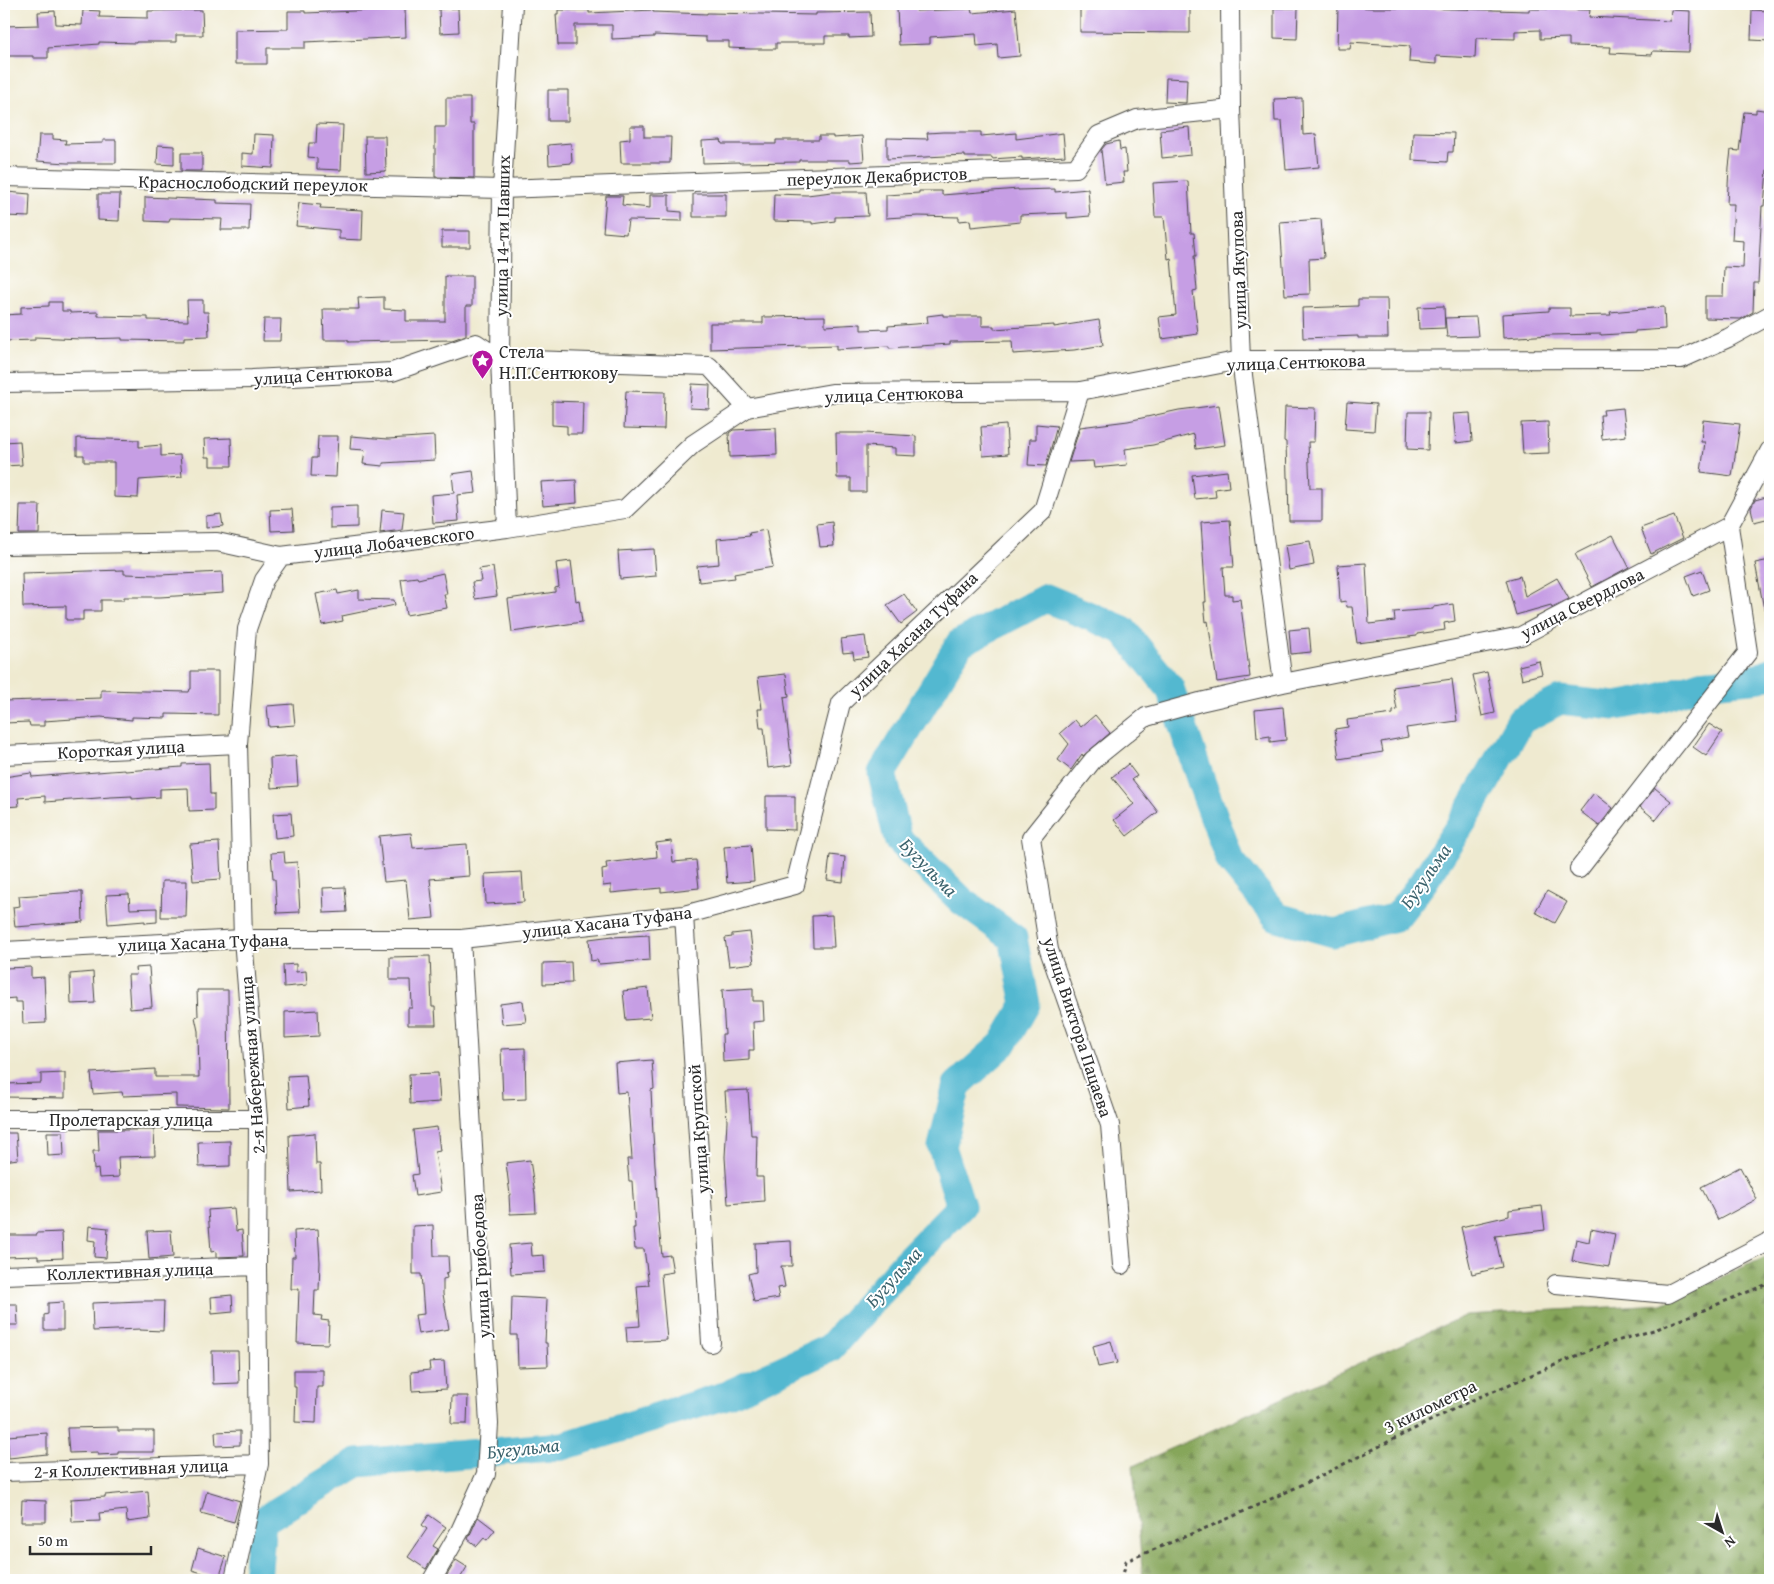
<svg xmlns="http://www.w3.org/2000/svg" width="1774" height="1584" viewBox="0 0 1774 1584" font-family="'Gentium Book Plus',serif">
  <defs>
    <pattern id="forest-firs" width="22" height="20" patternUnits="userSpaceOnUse" patternTransform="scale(1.25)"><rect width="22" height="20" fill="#86a65a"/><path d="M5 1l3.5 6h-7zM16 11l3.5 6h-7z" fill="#6e874b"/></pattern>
  </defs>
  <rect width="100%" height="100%" fill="#fff"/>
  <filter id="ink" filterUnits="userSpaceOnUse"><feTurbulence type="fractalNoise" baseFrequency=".02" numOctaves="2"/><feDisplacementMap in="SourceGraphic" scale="10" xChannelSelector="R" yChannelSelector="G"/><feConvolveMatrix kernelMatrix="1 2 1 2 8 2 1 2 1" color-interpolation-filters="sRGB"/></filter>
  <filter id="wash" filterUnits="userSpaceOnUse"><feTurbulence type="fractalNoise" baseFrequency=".0096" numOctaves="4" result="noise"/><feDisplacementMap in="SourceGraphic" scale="20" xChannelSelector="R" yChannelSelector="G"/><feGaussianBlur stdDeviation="1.12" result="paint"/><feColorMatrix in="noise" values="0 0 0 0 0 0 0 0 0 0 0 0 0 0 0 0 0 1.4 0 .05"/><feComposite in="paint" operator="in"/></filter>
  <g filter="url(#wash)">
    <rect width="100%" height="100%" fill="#efead0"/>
    <path fill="url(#forest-firs)" stroke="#586842" d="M1770,1255V1580H1143L1133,1466L1466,1315L1662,1304Z"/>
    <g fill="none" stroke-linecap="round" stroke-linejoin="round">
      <path stroke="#52b8d0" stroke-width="29" d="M257,1580L262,1521L357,1463L563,1446L727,1395L830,1348L903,1265L961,1206L942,1147L957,1085L1003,1044L1026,1004L1013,938L962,901L898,839L882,773L960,643L1046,598L1123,630L1170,688L1202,784L1230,860L1277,917L1334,933L1396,917L1424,881L1467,815L1521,720L1560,700L1616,706L1659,698L1700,684L1760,678L1770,672"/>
    </g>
    <g id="blocks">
      <path fill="#c69ee4" d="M1114,6L1190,7V33L1080,32V7Z
        M1338,6L1372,8H1418L1529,11V9H1552L1590,10L1589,17L1670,21L1671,10L1690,11L1689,52L1653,51L1652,55L1610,53L1611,47L1569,46V38L1540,39V30L1515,31V39L1476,38L1475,58L1436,56V64L1409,62L1410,46L1351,42L1350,49H1337Z
        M458,8L459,32L440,33L439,9Z
        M916,8V11L971,9L972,13L1016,9L1020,56L998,58L997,44L977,46L976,34L930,37V44L899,45L897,9Z
        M1274,8H1298L1297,39L1274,38Z
        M405,9L406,37L305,42V48H267V64H235V30L288,29V11H305V13Z
        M83,10L100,11L99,17L148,18V11L202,10L203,35H176V42H136V43L99,42V44L48,48V58H33V56H4V26L39,25L38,12L55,11L56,24L82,25Z
        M558,10H589V13L653,10V12L707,14V13L816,15V13L870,12L871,37L849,38V36H825V43H776V49H750L729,48V41H706V37L654,35V37L612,39V25H575V45H558L556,14H558Z
        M1752,10L1770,11V41L1751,40Z
        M1166,78L1187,79L1186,103L1165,102Z
        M548,90H568V121H548Z
        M446,98H470V124H474V178L435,177V127H446Z
        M1302,98L1303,135L1316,134L1319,167L1286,170L1282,121H1275L1274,99Z
        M1756,109L1770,111V160L1769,170H1767L1764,206H1762L1758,283H1754L1753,312L1741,319L1705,318V296H1723L1724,267L1743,268L1744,241L1732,240L1734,204H1727L1729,167L1731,150L1739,151L1744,112L1756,113Z
        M317,124L343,125L341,170L317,169V158L308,157L309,143H316Z
        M630,126H644V137H671L670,163H621L620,140L630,139Z
        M1189,127L1191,155L1162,158L1160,130Z
        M943,132H981V136L1016,133V139L1063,133L1065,156L1022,159V157L992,159V157H965V155L887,159V138L928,139L927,133Z
        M1413,132L1454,133L1453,152H1448L1447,162L1412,160Z
        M254,134L274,135L273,168L242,166V153L253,154Z
        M39,135H53V139L66,140L65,144L103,143V140H116V163H67L37,161Z
        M365,136H385L386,171L366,172Z
        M819,136H833V138L862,136L864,161L850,162V160H799V162L739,163V162L703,163L702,141L721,140L722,144H776V140H819Z
        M1119,141L1120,150L1125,149L1127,172H1123L1124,182L1105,184L1101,150L1106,144Z
        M571,143L572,163L549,165L548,145Z
        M158,145L174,146V165L157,164Z
        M181,153H202V171H181Z
        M1188,181L1191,233H1194L1196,256H1194L1197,290L1193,291L1198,334L1162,339L1159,317L1176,315L1171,258L1168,259L1164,217H1155L1153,183Z
        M1018,189V190L1055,189V192L1088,189L1090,216L1067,218V213L1020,215V222L971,227L970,220L959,221V217L918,216L886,218V195L919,193V191H942V195Z
        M7,192L30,194L29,217L6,216Z
        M832,192H866L868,216L835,217V221L812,224V222L773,221L774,194L807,195Z
        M98,194H120L119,221L98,220Z
        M693,194H726V217H693Z
        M650,195H669V211L682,212V221L628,220L626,234L603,232L606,196H623L622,205L650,208Z
        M145,197L217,200V203L250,204L249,230H221L222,219L170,218L169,222L145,221Z
        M299,203L321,205L320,208L363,210L362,240L339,239V230L296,226Z
        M1321,219L1324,258L1309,259L1310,294L1285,295L1280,222Z
        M442,231H470V247H442Z
        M445,276H472V306H466V335L452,340L348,342V340H324L323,309H359L358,298L384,297V309L406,310V321H445Z
        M1358,299H1387L1388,338H1358V336L1303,338L1302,308L1358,306Z
        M187,300H203V312H208L209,336L184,337V341L122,340V338L81,339L35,337V340L4,341V315L21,314V307L49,306V302H62V311H70V313L98,312V316L148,317V320L188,321Z
        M1444,306L1445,328L1419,329L1418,307Z
        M1664,307L1665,329L1635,331V333L1601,335V334L1551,335L1503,338L1502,314L1549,311V308H1570V316L1611,315L1610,312Z
        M943,314V316H982V326H994V329L1054,325V327L1099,320L1103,345L1074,350L1013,354L1012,341L950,342V344L889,348V346L837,349V345L710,349V323H763V317L825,316V326L861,324V330L888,329V326L928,323L927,316Z
        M1476,317L1478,336L1447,337L1445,318Z
        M264,319H281L280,341H263Z
        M692,384L710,385L709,409L690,408Z
        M626,391L665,392L664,429L624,428Z
        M552,401L583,402L582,434H567V426L552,425Z
        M1347,402L1376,404L1374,431L1345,429Z
        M1219,405L1225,445L1196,449L1194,434L1153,445L1125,449L1127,465L1094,468L1093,461L1069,462L1080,427L1128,421L1179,410Z
        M1285,407L1315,408L1314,442H1308L1310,488H1322V521H1289L1288,478H1287L1286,442L1284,441Z
        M1623,408L1626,436L1602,439L1600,415H1604L1603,410Z
        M1408,412H1429L1428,450L1407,449Z
        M1470,413L1472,441L1456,443L1453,414Z
        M1703,420L1740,424L1732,476L1701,472L1705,442H1701Z
        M1548,422L1549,453L1523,454L1521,423Z
        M1036,424L1057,426L1046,466L1028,465L1030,439H1036Z
        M1006,425L1008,454L983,456L981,427Z
        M776,428L777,455L730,457L729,433L733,430Z
        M836,433H865L916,436V456L895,455V448L866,446V492H851V478H837Z
        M318,436H338L336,477L311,476L312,458H317Z
        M351,436L388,439L434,436L435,460L383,463V466L363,464L365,450L350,449Z
        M77,438L139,440V447L161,445V456L180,455L182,477L139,480L138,498L114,497V462H84V455H77Z
        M231,438L232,466H210V457H205L204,439Z
        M20,441L22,465L4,466V442Z
        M473,471L476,493L457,495L459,521L433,523L431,495L454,493L452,474Z
        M1227,471L1229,487L1215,489L1216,497L1195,499L1192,475Z
        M576,480L577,503L543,506L541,482Z
        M1770,496V518L1754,522L1751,508L1755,500Z
        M20,505H40L39,534H19Z
        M357,506V527L330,528V507Z
        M292,509L294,530L271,531L270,510Z
        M382,510L404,512L402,530L380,533Z
        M221,514L223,526L206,528V516Z
        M1674,516L1683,538L1651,554L1641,528Z
        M1230,520L1234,567H1223L1225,595H1232V600L1240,599L1250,677L1217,682L1208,621L1206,622L1204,602H1206L1201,522Z
        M832,522L834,546L820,547L817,524Z
        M766,530L773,567L734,574L735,578L699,582L697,566L719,564L717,539L750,536L749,533Z
        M1613,535L1629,567L1592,587L1575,554Z
        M1310,541L1314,565L1289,570L1285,545Z
        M654,549L656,576L620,579L618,551Z
        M1770,560V609H1764L1755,563Z
        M571,561L576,601L579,600L582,622L512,632L508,599L555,592V588L559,587L556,563Z
        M1366,563L1369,624L1395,621L1394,612L1433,609V607L1453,604L1455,621L1444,623L1445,630L1417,634V636L1357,643L1352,607H1347L1346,601L1340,602L1338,565Z
        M493,567L497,596L475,599L472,582L481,581L479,569Z
        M124,570V574L160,575L222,572L223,593L160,597H124V600H101V611H83V620H66V606L23,607L22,573Z
        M1702,570L1709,590L1693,596L1686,576Z
        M443,573L447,594H444L447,608L406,615L401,579L417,577L418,579Z
        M1520,576L1525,596L1557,578L1569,599L1552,607L1551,605L1516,615L1506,580Z
        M337,590L338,594L359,590V599L394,600L395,605L342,616L343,621L322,625L316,594Z
        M904,594L917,612L901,624L887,605Z
        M1309,628L1311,652L1291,654L1289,630Z
        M865,636L868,657L854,659L853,652L843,653L841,639Z
        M1539,661L1542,674L1522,679L1519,666Z
        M191,671H218V715L166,714V718L132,717V720L101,717L73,719L44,721V726H30L29,722L4,723V701L101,698V690L189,692L190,689H191Z
        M1487,672L1495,713L1482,716L1473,675Z
        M786,674L789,696L784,697L792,765L768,768L764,728H760L758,709H762L758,677Z
        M1452,679L1457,721L1406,728L1408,737L1381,742L1383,752L1339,759L1335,729L1348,727L1347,720L1393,714V711L1397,710L1393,687Z
        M293,704L295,725L269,727L267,706Z
        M1283,707L1286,740L1270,742V736L1257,738L1255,710Z
        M1095,715L1110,733L1083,756L1082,754L1071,770L1058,760L1069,744L1060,733L1075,720L1081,727Z
        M1709,724L1722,732L1706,756L1693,747Z
        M296,756L298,786L271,788L270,758Z
        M209,763L210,794H214V810L189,811L188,788L160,789V797L132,799V796L111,797L45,802V796L18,798L19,806L4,807V777L31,773L32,777L110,771L125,770V771L182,767V764Z
        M1128,764L1137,776L1132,779L1158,812L1127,836L1114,820L1134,804L1112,777Z
        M1655,788L1671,801L1656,820L1640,807Z
        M1594,793L1613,808L1599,826L1580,811Z
        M766,796H795V830L766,829Z
        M291,813L293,836L275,838L273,814Z
        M411,833L413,848L467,844L469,876L430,879L434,918L410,920L406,880L384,882L379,836Z
        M671,841L673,862L696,860L699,888L661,892V888L611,893V885L603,886L602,870L607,869L606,863L657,857L656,843Z
        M219,842L221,879L193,881L190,844Z
        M751,845L754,881L727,883L724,847Z
        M284,852L285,863L297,862L300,912L277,913L275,879H273L271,853Z
        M830,855L845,857L843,882L827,880Z
        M522,872L524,902L486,904L485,874Z
        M162,881H187L186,917H161Z
        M345,887L347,912L324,913L323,888Z
        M1547,891L1567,902L1555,923L1535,912Z
        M76,892H82L83,922L15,927L13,907L20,906L19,896Z
        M129,894L130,909L157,908V922L145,923V921L108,924L106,895Z
        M832,915L834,947H813L812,916Z
        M750,932L754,963L729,966L725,938L732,937V934Z
        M649,935L650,960L599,964L597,960L591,961L589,939L613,936V937Z
        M430,956L432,1007H435L436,1025H408V1008H412L411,980H390V957Z
        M571,962L572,983L543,984V963Z
        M296,964V972L306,971L307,985L284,987L283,965Z
        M31,967V978L44,977L46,1023L23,1024L22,1002H15V998L4,999V968Z
        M149,967L152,1007L130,1009L128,975H136L135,968Z
        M93,972L95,1003L71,1004L70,974Z
        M648,988L651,1018L626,1020L623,991Z
        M753,988V1001H763L764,1021L753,1022L754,1050H749V1060L723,1062L722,1034H725L722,990Z
        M197,990H228L229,1108L176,1107V1094L123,1096L122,1092L93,1094L91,1073L155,1069V1077H199L198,1031L195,1017L198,1016Z
        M523,1001L526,1022L502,1024L500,1004Z
        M318,1010L319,1036L285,1038V1012Z
        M525,1048L526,1099L503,1100L501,1049Z
        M652,1060L654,1089L651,1090L653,1134L659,1226L662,1256L670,1255L673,1272L661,1274L667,1340L627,1342L626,1327L640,1326L637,1286L649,1285L644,1249H635L633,1228H635L632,1181H629L627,1159H632L627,1092L617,1093L615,1063Z
        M65,1073V1098L4,1097V1084L41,1083V1074Z
        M438,1073L440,1102L410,1104L409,1074Z
        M306,1075L309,1106L289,1108L287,1076Z
        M748,1090L751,1135H757L756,1177H763L764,1201L728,1204L725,1157L727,1121L725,1091Z
        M437,1127L440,1151L435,1152L441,1192L415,1196L412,1175L418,1174L413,1130Z
        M98,1130H154L155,1156L118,1157L119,1177L99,1178L98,1169L94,1170L93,1151H99Z
        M47,1132H63L64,1155L48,1156Z
        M4,1133H16L18,1159L4,1161Z
        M315,1133L316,1164H320L321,1190L291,1192L289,1135Z
        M230,1141V1166L199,1167L198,1142Z
        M530,1160L535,1194L536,1213L510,1214L509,1195H510L506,1163Z
        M1740,1167L1757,1199L1718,1220L1701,1187Z
        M1542,1206L1545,1230L1495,1236L1502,1267L1472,1274L1461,1227L1509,1216V1210Z
        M234,1208L236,1231L242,1230L244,1256L216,1257V1251L211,1252L208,1210Z
        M433,1225L434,1256H448L449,1272L446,1273L447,1278L443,1279V1294L449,1329L418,1334L415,1315L424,1314L421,1274H413V1226Z
        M89,1226L108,1228L106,1258L94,1257L95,1241L88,1240Z
        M318,1229L320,1262L319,1290H315L314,1315L322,1316L321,1320L329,1321L328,1344L297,1343L299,1289H291L292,1257H295L294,1231Z
        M1591,1229L1615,1234L1609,1267L1572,1261L1576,1239L1589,1242Z
        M171,1230L173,1257L149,1259L147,1231Z
        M62,1232L63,1258L38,1259V1256L4,1257V1235H37V1233Z
        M791,1241L792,1266H781L785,1287L777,1288L779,1298L754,1302L748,1274L756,1272L755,1243Z
        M531,1243L532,1256L544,1255L545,1272L511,1274L509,1245Z
        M232,1295L233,1312L212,1314L211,1297Z
        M512,1297L547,1299L545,1343H547L548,1366L518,1367L517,1335H511Z
        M141,1301H164L163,1331L140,1330V1329L93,1331L92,1303Z
        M63,1302V1330H44V1315L48,1314V1303Z
        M4,1304H17L18,1325H4Z
        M1111,1341L1117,1363L1098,1367L1093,1346Z
        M212,1351H238L239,1383L213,1384Z
        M444,1361L446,1389L412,1391L411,1372L430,1370L429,1362Z
        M294,1370H323V1387H317L316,1423L295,1422L296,1387H294Z
        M452,1396H468L467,1424H451Z
        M118,1427V1431H154V1452H118V1454L98,1455V1452L69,1453L67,1428Z
        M240,1431V1445L216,1446L215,1432Z
        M47,1433V1454L9,1458L7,1436Z
        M148,1491L150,1519L127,1522L126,1510L99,1513L100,1521L72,1522L71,1499L105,1497V1495Z
        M207,1491L240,1501L234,1522L201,1513Z
        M22,1500L46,1501V1522H21Z
        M429,1515L446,1527L433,1546L438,1549L426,1569L408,1557L427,1529L422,1525Z
        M478,1517L495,1530L487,1540L484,1538L477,1546L468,1539Z
        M198,1548L226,1557L219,1578L192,1570Z
        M456,1560L467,1567L459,1580H444Z"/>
    </g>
  </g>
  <g filter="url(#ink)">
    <use href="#blocks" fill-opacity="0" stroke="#484844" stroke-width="1"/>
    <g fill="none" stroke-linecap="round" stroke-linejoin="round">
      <defs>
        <path id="minor" d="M1230,4L1231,109L1241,360L1283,683
          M4,177L502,189L1076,168L1099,135L1137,119L1231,109
          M4,383L252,379L392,372L476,343L500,359L709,366L747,408L832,393L1080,391L1241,360L1681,359L1728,338L1770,315
          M507,528L500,359L502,189L513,4
          M4,545L217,542L281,556L507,528L625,509L693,444L747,408
          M4,755L238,744
          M1579,869L1748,652L1729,526
          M684,915L711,1343
          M4,951L243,939H461L684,915L795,885L841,703L1043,511L1080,391
          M4,1119H258
          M1122,1265L1110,1125L1049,950L1031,838L1093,760L1146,717L1200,702L1283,683L1521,636L1729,526L1770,450
          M4,1275L257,1266
          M1556,1284L1668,1294L1770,1241
          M4,1472L259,1464
          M234,1580L259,1464L257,1266L258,1119L243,939L238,744L247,629L264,580L281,556
          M432,1580L460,1531L486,1474L489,1424L461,939"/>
      </defs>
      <use href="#minor" stroke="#484844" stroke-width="20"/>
      <path stroke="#484844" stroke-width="3" stroke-dasharray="4 4" stroke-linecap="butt" d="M1122,1580L1126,1561L1225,1520L1308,1482L1470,1401L1600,1346L1657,1329L1770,1283"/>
      <use href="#minor" stroke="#fff" stroke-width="18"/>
    </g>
  </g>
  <defs>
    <symbol id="sight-pin" viewBox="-11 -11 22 30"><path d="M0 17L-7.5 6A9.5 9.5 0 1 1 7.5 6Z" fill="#b5179e" stroke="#fff"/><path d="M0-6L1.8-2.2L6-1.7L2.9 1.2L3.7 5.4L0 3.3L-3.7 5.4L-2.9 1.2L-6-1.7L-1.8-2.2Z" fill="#fff"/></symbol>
  </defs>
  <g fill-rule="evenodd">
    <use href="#sight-pin" x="470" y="348" width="25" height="34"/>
  </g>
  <g text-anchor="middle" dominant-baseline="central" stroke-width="4" stroke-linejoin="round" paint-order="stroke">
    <g font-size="18" fill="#2b2b2b" stroke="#fff">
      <text transform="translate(877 176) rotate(-2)">переулок Декабристов</text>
      <text transform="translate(253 183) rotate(1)">Краснослободский переулок</text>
      <text transform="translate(502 236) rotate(-89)">улица 14-ти Павших</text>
      <text transform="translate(1238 270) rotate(-92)">улица Якупова</text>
      <text transform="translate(1296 362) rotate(-2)">улица Сентюкова</text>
      <text transform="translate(323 374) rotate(-4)">улица Сентюкова</text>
      <text transform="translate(894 394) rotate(-2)">улица Сентюкова</text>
      <text transform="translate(394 542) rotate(-7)">улица Лобачевского</text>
      <text transform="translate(1582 603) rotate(-27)">улица Свердлова</text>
      <text transform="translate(913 634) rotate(-44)">улица Хасана Туфана</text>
      <text transform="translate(121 749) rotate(-3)">Короткая улица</text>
      <text transform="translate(607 922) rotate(-7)">улица Хасана Туфана</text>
      <text transform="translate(203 942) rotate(-2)">улица Хасана Туфана</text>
      <text transform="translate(1078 1027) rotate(72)">улица Виктора Пацаева</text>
      <text transform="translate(252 1065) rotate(-94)">2-я Набережная улица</text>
      <text x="131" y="1119">Пролетарская улица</text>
      <text transform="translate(698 1129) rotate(-94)">улица Крупской</text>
      <text transform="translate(480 1266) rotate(-93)">улица Грибоедова</text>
      <text transform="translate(130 1271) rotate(-2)">Коллективная улица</text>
      <text transform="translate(1430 1406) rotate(-26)">3 километра</text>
      <text transform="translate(131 1468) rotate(-2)">2-я Коллективная улица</text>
    </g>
    <g font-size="18" fill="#2b2b2b" stroke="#fff" text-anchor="start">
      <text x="499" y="351">Стела<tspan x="499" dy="21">Н.П.Сентюкову</tspan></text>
    </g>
    <g font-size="19" font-style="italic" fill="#3b636d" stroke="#fff">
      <text transform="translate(929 867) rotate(46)">Бугульма</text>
      <text transform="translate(1425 876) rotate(-55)">Бугульма</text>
      <text transform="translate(893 1277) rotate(-48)">Бугульма</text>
      <text transform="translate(523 1448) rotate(-6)">Бугульма</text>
    </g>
  </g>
  <rect width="1774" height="1584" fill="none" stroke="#fff" stroke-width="20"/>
  <g transform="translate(1722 1532) rotate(141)" stroke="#ffffff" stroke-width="4" paint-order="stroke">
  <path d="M0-4L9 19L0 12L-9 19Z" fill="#2b2b2b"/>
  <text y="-8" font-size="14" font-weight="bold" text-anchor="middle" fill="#2b2b2b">N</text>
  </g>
  <path d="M30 1546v8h121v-8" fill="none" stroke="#2b2b2b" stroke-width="2.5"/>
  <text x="38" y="1546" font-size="15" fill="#2b2b2b" stroke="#ffffff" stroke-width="4" paint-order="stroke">50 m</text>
</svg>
